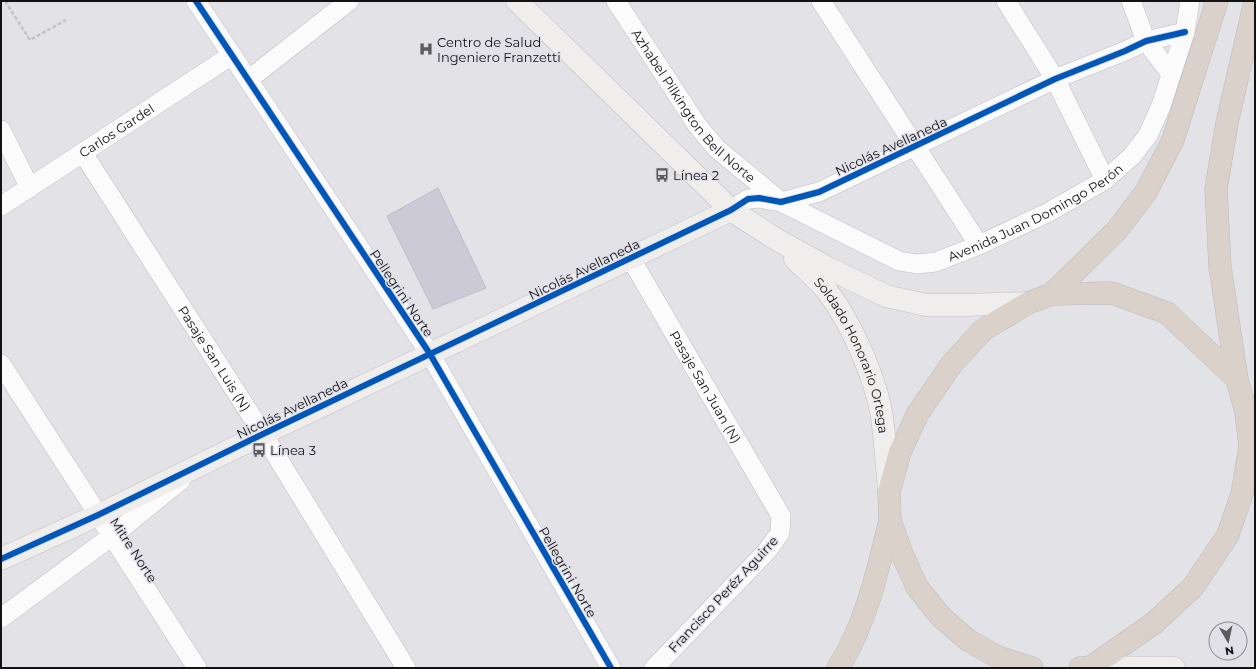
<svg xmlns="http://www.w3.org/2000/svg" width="1256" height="669" viewBox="0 0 1256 669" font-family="Montserrat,sans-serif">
  <rect width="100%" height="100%" fill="#e2e2e7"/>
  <path fill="#cbcad6" stroke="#bebec1" d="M438,188L486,288L433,309L387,216Z"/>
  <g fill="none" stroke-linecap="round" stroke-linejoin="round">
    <defs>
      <g id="street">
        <path d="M196,1L430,354L611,668"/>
        <path id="s1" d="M616,1L697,125L716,148L781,202L899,261L917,264L936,262L979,245L1047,213L1105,180L1132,156L1148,135L1161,106L1185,32L1190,1"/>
        <path d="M821,1L979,245"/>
        <path d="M1006,1L1055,79L1105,180"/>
        <path d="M1131,1L1146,41L1171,74"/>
        <path d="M248,80L349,1"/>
        <path d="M1,130L30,188"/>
        <path id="s2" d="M83,153L263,434L406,668"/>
        <path id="s3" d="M1,206L232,55"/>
        <path d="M731,210L748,199L759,198L781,202L819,192L1055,79L1125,51L1146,41L1185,32"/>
        <path id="s4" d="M631,259L781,516L780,533L767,551L654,668"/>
        <path d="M1,364L197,668"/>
        <path d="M1,618L112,536L181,480"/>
      </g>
      <g id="secondary">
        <path d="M517,1L731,210L774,238L828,268L886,296L926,305H965L1028,303"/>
        <path id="s5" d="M795,259C805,269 818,279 827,291C851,322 876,379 882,417C885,441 887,466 889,490"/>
        <path d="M1,559L98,515L263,434L731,210"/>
        <path d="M1091,667L1174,668"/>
      </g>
      <path id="highway" d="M1052,294L1117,230L1146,192L1173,140L1217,1
        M838,668C866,624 878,570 890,520
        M1032,668L998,657L969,641L941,617L917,587L902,554L890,520L889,492L900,452L918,413L951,365L983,330L1028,303L1052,294L1112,293L1167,313L1237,379
        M1080,668L1091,667L1154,623L1193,587L1228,535L1242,494L1250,446L1246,412L1237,379L1220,267L1216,189L1227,123L1255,1"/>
    </defs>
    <use href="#street" stroke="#bfbfc3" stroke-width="20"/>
    <use href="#secondary" stroke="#bfbfc3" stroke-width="23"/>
    <use href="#highway" stroke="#bcbcbe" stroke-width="23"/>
    <path stroke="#c4c4c4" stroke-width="2.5" stroke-dasharray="4 2" stroke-linecap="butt" d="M5,1L30,40L66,20"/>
    <use href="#street" stroke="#fbfbfb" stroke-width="19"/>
    <use href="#secondary" stroke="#f0eeed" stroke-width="22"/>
    <use href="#highway" stroke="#dad1cb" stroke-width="22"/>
    <defs>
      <path id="cycleway" d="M196,1L430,354L611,668
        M1,559L98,515L263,434L731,210L748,199L759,198L781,202L819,192L1055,79L1125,51L1146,41L1185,32"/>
    </defs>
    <use href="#cycleway" stroke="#e1e0e9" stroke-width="8"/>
    <use href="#cycleway" stroke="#0057b8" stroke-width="6"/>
  </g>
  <defs>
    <symbol id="hospital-bare" viewBox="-9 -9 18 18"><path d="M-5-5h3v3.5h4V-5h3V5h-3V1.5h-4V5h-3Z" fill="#5b5b5e" stroke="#e1e0e9" stroke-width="2.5" paint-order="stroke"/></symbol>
    <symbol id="bus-bare" viewBox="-9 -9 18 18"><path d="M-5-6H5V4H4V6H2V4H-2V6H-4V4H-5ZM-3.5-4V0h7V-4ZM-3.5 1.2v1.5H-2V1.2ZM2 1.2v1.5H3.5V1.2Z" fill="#5b5b5e" stroke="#e1e0e9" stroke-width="2.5" paint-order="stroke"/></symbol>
  </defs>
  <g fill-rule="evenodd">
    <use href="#hospital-bare" x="416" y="39" width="20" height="20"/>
    <use href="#bus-bare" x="652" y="165" width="20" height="20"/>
    <use href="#bus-bare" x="249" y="440" width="20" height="20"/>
  </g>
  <g text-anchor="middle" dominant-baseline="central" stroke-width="3" stroke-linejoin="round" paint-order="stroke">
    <g font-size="13" fill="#121215" stroke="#e1e0e9" text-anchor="start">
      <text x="437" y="42">Centro de Salud<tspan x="437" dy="15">Ingeniero Franzetti</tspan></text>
      <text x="673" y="175">Línea 2</text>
      <text x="270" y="450">Línea 3</text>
    </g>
    <g font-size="13" fill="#121215" stroke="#e1e0e9">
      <text stroke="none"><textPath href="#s1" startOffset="131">Azhabel Pilkington Bell Norte</textPath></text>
      <text stroke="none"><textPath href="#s3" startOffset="138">Carlos Gardel</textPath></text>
      <text transform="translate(891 146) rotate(-25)">Nicolás Avellaneda</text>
      <text stroke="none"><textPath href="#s1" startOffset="543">Avenida Juan Domingo Perón</textPath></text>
      <text transform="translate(584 269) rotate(-26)">Nicolás Avellaneda</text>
      <text transform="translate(402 293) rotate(56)">Pellegrini Norte</text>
      <text stroke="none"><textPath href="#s5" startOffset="115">Soldado Honorario Ortega</textPath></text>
      <text stroke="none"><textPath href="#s2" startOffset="244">Pasaje San Luis (N)</textPath></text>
      <text stroke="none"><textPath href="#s4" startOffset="148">Pasaje San Juan (N)</textPath></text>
      <text transform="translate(292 408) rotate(-26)">Nicolás Avellaneda</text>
      <text transform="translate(134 550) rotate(57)">Mitre Norte</text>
      <text transform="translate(568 572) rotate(60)">Pellegrini Norte</text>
      <text transform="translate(723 594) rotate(-47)">Francisco Peréz Aguirre</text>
    </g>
  </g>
  <rect width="1256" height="669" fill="none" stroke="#121215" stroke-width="4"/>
  <g transform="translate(1228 641) rotate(171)"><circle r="19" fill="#e1e0e9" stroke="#8e8e94"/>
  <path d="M0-3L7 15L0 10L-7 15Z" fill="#5b5b5e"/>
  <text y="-6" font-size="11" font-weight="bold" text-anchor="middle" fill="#121215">N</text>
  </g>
</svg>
